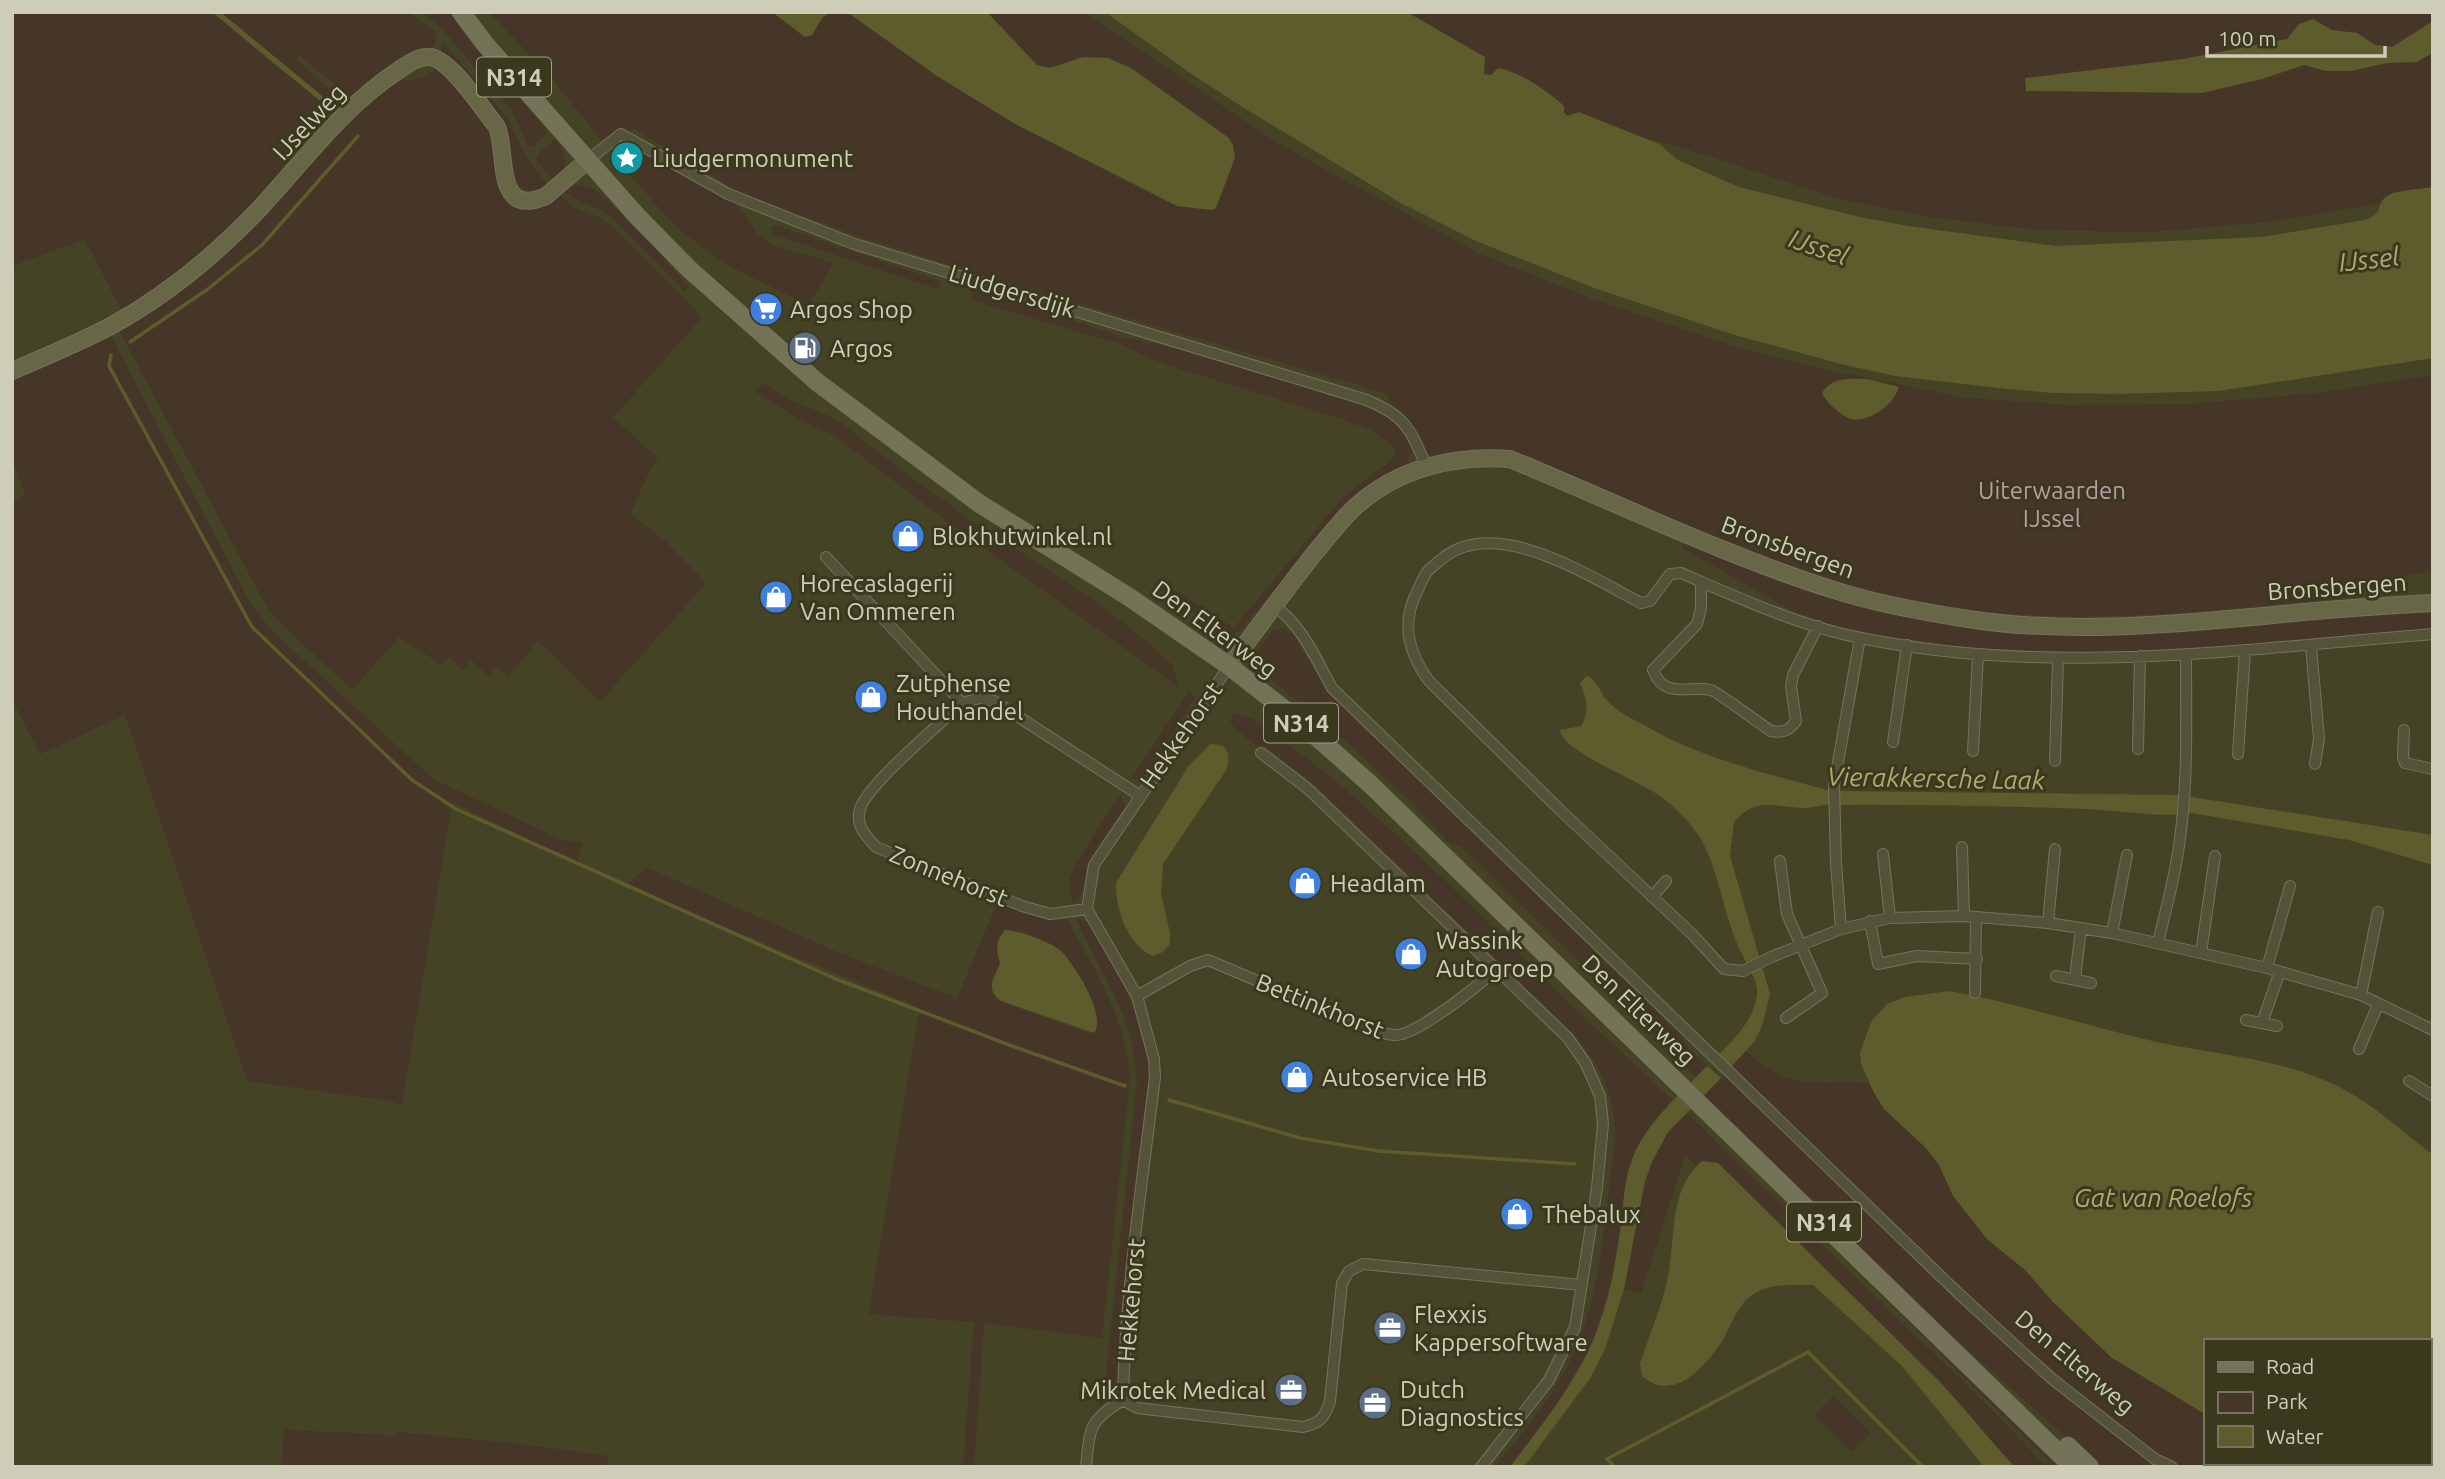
<svg xmlns="http://www.w3.org/2000/svg" width="2445" height="1479" viewBox="0 0 2445 1479" font-family="Ubuntu,sans-serif">
  <rect width="100%" height="100%" fill="#454325"/>
  <path fill="#463627" fill-rule="evenodd" d="M12,12H212L280,70L328,100L220,12H408L435,32L437,38L431,51L354,96L348,95L299,55L296,59L337,96L339,106C301,141 271,184 235,222C202,257 161,283 121,310L85,239L12,266Z
    M423,12H449L548,133L532,146L528,145L511,110L445,32Z
    M489,12H1084L1279,144L1480,254L1595,300L1733,346L1827,370L1966,398L2070,405L2188,404L2317,393L2433,375V571L2346,584V598L2169,614L2076,617L1966,612L1903,602L1836,585L1731,546L1543,465L1432,456C1420,451 1420,439 1414,428C1406,414 1392,406 1385,393L1002,281L860,237L760,200L731,187L633,128L626,141L733,201L747,217L758,235L772,245L834,263L806,309L796,299L729,266L686,235L660,209L622,165L548,74Z
    M1367,12H2433V199H2406L2268,222L2150,232L2039,230L1931,217L1836,198L1686,149L1566,116L1487,79Z
    M444,43L508,119L526,157L549,187L534,193L520,187L511,174L496,115L446,55L441,53V45Z
    M435,64L445,71L490,127L494,137L498,181L533,208L544,205L560,195L575,208L605,220L702,317L613,418L658,458L643,484L631,514L664,540L706,583L600,702L538,641L508,676L497,666L489,676L471,660L463,670L449,657L442,665L399,637L352,690L273,616L265,604L120,332V327L177,289L350,115L394,81L412,80L428,75L433,71Z
    M555,139C566,155 569,167 556,183L536,160L538,154Z
    M576,184L594,189L601,194L659,252L688,287L684,291L611,217C596,205 578,204 564,190Z
    M775,225L940,281L941,287L938,289L773,234L771,227Z
    M978,289L1123,337L1172,348L1177,345L1376,411C1395,421 1405,432 1412,453L1405,466L1387,476L1319,536L1243,627L1234,635L1227,636L1157,587L1161,581L1234,628L1342,498L1393,459L1396,449L1373,431L1345,420L1164,364L1120,344L971,300L972,291L967,290Z
    M107,334L111,336L248,599L271,630L433,779L560,839L583,843L576,862L452,802L402,1105L390,1101L247,1081L125,715L40,754L12,699V504L25,495L12,459V376Z
    M764,383L790,400L823,413L841,423L904,472L968,518L1095,601L1149,643L1172,665L1179,687L961,532L835,436L792,415L756,392Z
    M1684,543C1712,551 1738,563 1765,573C1842,599 1919,621 2000,630L2433,607V630L2204,650L2091,652L1971,649L1864,632L1826,623L1789,609L1684,549L1682,546Z
    M1282,628L1293,634L1316,673L1350,713L1679,1034L1690,1050L1707,1066L1696,1077L1462,847L1449,843C1393,781 1330,726 1265,675L1271,667L1257,653L1273,630Z
    M1188,692L1195,696L1194,700L1146,774L1131,779Z
    M1237,714L1255,720L1330,776L1421,857L1580,1013L1673,1101L1639,1145L1628,1170L1614,1272L1593,1342L1554,1410L1509,1467H1495C1520,1435 1548,1403 1567,1367C1596,1313 1602,1247 1609,1187C1612,1164 1617,1141 1614,1118C1609,1081 1596,1061 1573,1033L1314,784L1264,745L1260,749L1238,731L1230,722L1232,715Z
    M1120,795L1125,807C1112,826 1097,844 1088,865C1081,882 1090,889 1072,905L1070,879L1076,863Z
    M646,867L842,954L957,998L997,903L1042,919L1069,920C1075,936 1084,950 1092,964C1112,1002 1127,1037 1130,1080L1102,1338L984,1323L974,1467H963L974,1322L869,1314L920,1008L626,886ZM1059,950L1084,984L1088,1033L1001,1001L991,981L1000,963Z
    M1076,918L1090,923C1115,969 1146,1019 1149,1073L1116,1384L1115,1393L1099,1406L1105,1383L1137,1082C1133,1011 1103,980 1076,918Z
    M1746,1051C1756,1060 1766,1068 1778,1074C1804,1087 1840,1082 1868,1082L1884,1109L1912,1133L1939,1165L1953,1196L1987,1239L2025,1270L2053,1302L2112,1358L2205,1414V1463H2269L2256,1467H2186L2170,1463L2143,1444L2014,1338L1731,1067Z
    M1725,1074L1934,1278L2011,1349L2161,1467H2096L2047,1420L1955,1339L1704,1096Z
    M1688,1114L1991,1409L2047,1467H2015C1988,1439 1965,1408 1938,1380L1718,1163L1702,1161L1696,1166L1685,1155L1641,1294L1624,1289C1633,1243 1640,1170 1668,1133C1673,1126 1681,1120 1688,1114Z
    M1872,1286L1896,1302L2065,1467H2055Z
    M1833,1396L1871,1433L1852,1452L1814,1415Z
    M284,1430L380,1434L391,1438L397,1432L513,1443L608,1456L607,1467H281Z"/>
  <path fill="#5e5c2c" d="M212,12H220L235,24L328,101L325,105Z
    M772,12H832L822,18L812,35L805,37Z
    M847,12H987L1037,65L1050,68L1083,57L1108,58L1131,68L1229,138L1233,145L1235,158L1216,208L1211,210L1177,206L1015,124L937,76Z
    M1105,12H1407L1485,57L1484,74L1491,75L1498,68C1521,72 1547,91 1564,106V113L1567,116L1579,112L1659,144L1678,160L1739,187L1864,218L1915,227L2056,246L2262,237L2365,220C2385,212 2375,204 2387,196C2395,190 2422,189 2433,187V358L2219,391L2118,394L2054,393L2007,389L1895,376L1841,364L1731,334L1594,288L1476,241L1401,203L1244,108L1190,73Z
    M2313,19L2332,30L2357,33L2375,45L2392,47L2433,21V53L2417,62L2387,63L2351,71H2326L2304,65L2262,79L2202,93L2026,91L2025,78L2183,59L2287,39L2299,24Z
    M1868,379L1899,387C1894,404 1870,423 1851,419C1841,416 1826,402 1822,393C1832,376 1851,379 1868,379Z
    M1586,676C1596,677 1599,691 1606,699C1617,713 1636,720 1651,729C1707,760 1769,774 1830,791V804C1822,805 1815,807 1807,808C1777,808 1757,795 1734,822L1730,856L1770,994L1762,1026L1754,1042L1731,1067L1718,1055C1735,1039 1756,1017 1757,992C1757,979 1749,969 1744,958C1725,923 1722,883 1705,847C1698,831 1682,814 1668,802C1648,783 1562,753 1560,730L1581,726C1590,710 1587,699 1580,683Z
    M1210,744C1229,744 1230,753 1227,769L1163,864L1161,893L1170,933V944L1163,952L1153,956C1128,946 1115,908 1116,883L1188,767Z
    M1837,791L2179,795L2433,835V865L2349,840L2192,813C2157,818 2120,810 2084,809C2002,806 1919,804 1836,805Z
    M1005,930C1019,930 1051,942 1061,951C1075,965 1107,1016 1094,1033L1001,1001C984,988 995,979 1000,963C996,948 995,942 1005,930Z
    M1950,991C2020,1004 2088,1026 2157,1042C2218,1055 2287,1059 2343,1089C2375,1106 2403,1132 2433,1155V1381L2429,1382V1341H2205V1414L2112,1358L2053,1302L2025,1270L1987,1239L1953,1196L1939,1165L1927,1149L1884,1109L1874,1093L1861,1064L1860,1053L1871,1022L1887,1004L1905,997Z
    M1707,1066L1721,1078L1668,1132L1652,1162L1645,1181L1624,1289L1605,1349L1591,1377L1524,1467H1510C1543,1423 1579,1380 1598,1328C1611,1294 1616,1259 1621,1224C1624,1198 1625,1170 1638,1146C1654,1116 1684,1090 1707,1066Z
    M1702,1161L1718,1163L1938,1380C1965,1408 1988,1439 2015,1467H1984L1902,1366L1813,1285C1796,1285 1776,1283 1759,1291C1739,1300 1734,1320 1724,1338C1711,1359 1685,1392 1657,1385C1652,1383 1646,1379 1642,1376L1640,1364C1649,1335 1662,1306 1668,1277C1676,1237 1668,1190 1702,1161Z"/>
  <g fill="none" stroke-linecap="round" stroke-linejoin="round">
    <path stroke="#5e5c2c" stroke-width="3.5" d="M130,342L208,289L262,245L358,136
      M111,355L109,366L252,627L412,780L456,809L836,979L1012,1046L1125,1086
      M1169,1100L1300,1138L1379,1151L1575,1164
      M1615,1467L1607,1459L1808,1352L1923,1467"/>
    <defs>
      <path id="street" d="M588,160L621,134L728,194L854,244L1367,400C1406,417 1410,428 1426,466
        M826,557L962,703
        M1701,582V608L1697,624L1653,670C1664,700 1689,685 1711,690C1718,692 1761,725 1771,731C1783,733 1789,731 1796,721L1791,686L1793,675L1818,626
        M1273,605C1302,625 1315,657 1332,688L1957,1292L2052,1379L2155,1459L2172,1467
        M1860,638L1834,785L1836,863L1841,929L1890,918L1964,916L2048,923L2112,933L2267,968L2361,995L2433,1030
        M2311,646L2319,739L2315,764
        M1229,666L1094,865L1087,909L1137,996L1154,1059L1155,1077C1142,1184 1125,1292 1123,1400L1137,1408L1303,1427C1320,1423 1325,1418 1330,1401L1342,1283L1349,1271L1363,1264L1582,1285
        M2404,730L2403,757L2405,763L2433,769
        M1893,742L1907,645
        M2138,749L2140,656
        M1973,751L1978,655
        M1261,753L1307,788L1568,1038L1586,1064L1600,1096L1603,1124L1597,1188L1575,1327L1549,1380L1481,1467
        M2238,754L2245,651
        M2055,761L2058,658
        M1962,847L1964,916
        M1883,854L1890,918
        M1780,861L1787,914L1822,993L1786,1018
        M1652,897L1666,881
        M1087,909L1050,914L1022,906L876,847C866,836 855,825 860,809C867,785 940,724 962,703L980,698L994,701L1139,795
        M1870,921L1878,964L1917,956L1977,959
        M2048,923L2055,849
        M1841,929L1769,958L1743,971L1724,969L1692,934L1559,809L1429,681C1410,655 1401,627 1415,596C1419,588 1422,579 1427,572C1431,567 1438,562 1443,558C1497,515 1590,577 1641,603L1650,601L1670,574L1681,573C1737,597 1802,627 1861,638C2050,677 2243,649 2433,634
        M2112,933L2127,855
        M2158,943C2164,917 2171,891 2176,864C2189,795 2186,724 2186,654
        M2201,953L2215,856
        M2267,968L2290,886
        M2056,976L2091,983
        M2075,979L2081,928
        M1975,993L1976,917
        M2361,995L2378,912
        M1137,996L1190,966L1208,960L1373,1030C1380,1032 1388,1035 1395,1035C1416,1036 1479,985 1495,970
        M2246,1020L2277,1026
        M2262,1023L2279,974
        M2359,1049L2378,1005
        M2409,1081L2433,1096
        M2429,1435H2433
        M1086,1467C1090,1428 1088,1421 1123,1400
        M2268,1467L2282,1463"/>
      <path id="secondary" d="M12,371C45,357 78,343 109,327C166,296 219,252 263,205C307,157 344,106 399,70C408,64 417,57 428,57C449,56 483,110 497,127C508,152 493,219 546,196L588,160
        M1229,666C1257,629 1284,592 1313,555C1327,539 1340,521 1355,507C1398,468 1454,455 1510,459C1617,503 1723,555 1834,590C1877,604 1923,612 1968,619C2066,634 2166,625 2264,616C2320,610 2376,606 2433,603"/>
      <path id="primary" d="M461,12L485,44L637,216L689,269L817,382L980,504L1129,597L1229,666L1294,717L1370,784L2073,1467
        M2068,1446L2090,1467"/>
    </defs>
    <use href="#street" stroke="#75735c" stroke-width="12"/>
    <use href="#secondary" stroke="#75735c" stroke-width="18"/>
    <use href="#primary" stroke="#615f47" stroke-width="19"/>
    <use href="#street" stroke="#54533a" stroke-width="10"/>
    <use href="#secondary" stroke="#676748" stroke-width="16"/>
    <use href="#primary" stroke="#747358" stroke-width="18"/>
  </g>
  <defs>
    <symbol id="sight-disc" viewBox="-11 -11 22 22"><circle r="9.5" fill="#0f9aa8" stroke="#3a391e"/><path d="M0-6L1.8-2.2L6-1.7L2.9 1.2L3.7 5.4L0 3.3L-3.7 5.4L-2.9 1.2L-6-1.7L-1.8-2.2Z" fill="#fff"/></symbol>
    <symbol id="supermarket-disc" viewBox="-11 -11 22 22"><circle r="9.5" fill="#3f7fe0" stroke="#3a391e"/><path d="M-6-5.5h2.5l.6 2H6L4.5 2H-2.5L-4.4-4H-6ZM-1.5 3.2a1.3 1.3 0 1 0 .1 0ZM3 3.2a1.3 1.3 0 1 0 .1 0Z" fill="#fff"/></symbol>
    <symbol id="fuel-disc" viewBox="-11 -11 22 22"><circle r="9.5" fill="#5c6f8a" stroke="#3a391e"/><path d="M-5.5-6h7V0h2V4h1.3V-2.5L3-4.5l.8-.8L6-3V5H2.5V1h-1V6h-7ZM-4.2-4.7v3.2H.2V-4.7Z" fill="#fff"/></symbol>
    <symbol id="shop-disc" viewBox="-11 -11 22 22"><circle r="9.5" fill="#3f7fe0" stroke="#3a391e"/><path d="M-5-2.5h2.3a2.7 3.5 0 0 1 5.4 0H5L5.5 6h-11ZM-1.5-2.5h3a1.5 2.3 0 0 0-3 0Z" fill="#fff"/></symbol>
    <symbol id="office-disc" viewBox="-11 -11 22 22"><circle r="9.5" fill="#5c6f8a" stroke="#3a391e"/><path d="M-6-3h4V-5.5h4V-3h4V5H-6ZM-1-4.5V-3h2v-1.5ZM-6 0V1H6V0Z" fill="#fff"/></symbol>
  </defs>
  <g fill-rule="evenodd">
    <use href="#sight-disc" x="608" y="139" width="38" height="38"/>
    <use href="#supermarket-disc" x="747" y="290" width="38" height="38"/>
    <use href="#fuel-disc" x="786" y="329" width="38" height="38"/>
    <use href="#shop-disc" x="889" y="517" width="38" height="38"/>
    <use href="#shop-disc" x="757" y="578" width="38" height="38"/>
    <use href="#shop-disc" x="852" y="678" width="38" height="38"/>
    <use href="#shop-disc" x="1286" y="864" width="38" height="38"/>
    <use href="#shop-disc" x="1392" y="935" width="38" height="38"/>
    <use href="#shop-disc" x="1278" y="1058" width="38" height="38"/>
    <use href="#shop-disc" x="1498" y="1195" width="38" height="38"/>
    <use href="#office-disc" x="1371" y="1309" width="38" height="38"/>
    <use href="#office-disc" x="1272" y="1371" width="38" height="38"/>
    <use href="#office-disc" x="1356" y="1384" width="38" height="38"/>
  </g>
  <g text-anchor="middle" dominant-baseline="central" stroke-width="6" stroke-linejoin="round" paint-order="stroke">
    <g fill="#3a391e" stroke="#a2a18a" stroke-width="2">
      <rect x="477" y="57.5" width="74" height="39" rx="5"/>
      <rect x="1264" y="703.5" width="74" height="39" rx="5"/>
      <rect x="1787" y="1202.5" width="74" height="39" rx="5"/>
    </g>
    <g font-size="23" font-weight="bold" fill="#cecdb8">
      <text x="514" y="77">N314</text>
      <text x="1301" y="723">N314</text>
      <text x="1824" y="1222">N314</text>
    </g>
    <g font-size="24" fill="#cecdb8" stroke="#3a391e">
      <text transform="translate(309 122) rotate(-47)">IJselweg</text>
      <text transform="translate(1012 291) rotate(17)">Liudgersdijk</text>
      <text transform="translate(1788 547) rotate(20)">Bronsbergen</text>
      <text transform="translate(2337 587) rotate(-4)">Bronsbergen</text>
      <text transform="translate(1215 629) rotate(36)">Den Elterweg</text>
      <text transform="translate(1181 735) rotate(-55)">Hekkehorst</text>
      <text transform="translate(949 876) rotate(22)">Zonnehorst</text>
      <text transform="translate(1320 1006) rotate(22)">Bettinkhorst</text>
      <text transform="translate(1639 1010) rotate(44)">Den Elterweg</text>
      <text transform="translate(1131 1300) rotate(-85)">Hekkehorst</text>
      <text transform="translate(2075 1362) rotate(40)">Den Elterweg</text>
    </g>
    <g font-size="24" fill="#cecdb8" stroke="#3a391e" text-anchor="start">
      <text x="652" y="158">Liudgermonument</text>
      <text x="790" y="309">Argos Shop</text>
      <text x="830" y="348">Argos</text>
      <text x="932" y="536">Blokhutwinkel.nl</text>
      <text x="800" y="583">Horecaslagerij<tspan x="800" dy="28">Van Ommeren</tspan></text>
      <text x="896" y="683">Zutphense<tspan x="896" dy="28">Houthandel</tspan></text>
      <text x="1330" y="883">Headlam</text>
      <text x="1436" y="940">Wassink<tspan x="1436" dy="28">Autogroep</tspan></text>
      <text x="1322" y="1077">Autoservice HB</text>
      <text x="1542" y="1214">Thebalux</text>
      <text x="1414" y="1314">Flexxis<tspan x="1414" dy="28">Kappersoftware</tspan></text>
      <text x="1400" y="1389">Dutch<tspan x="1400" dy="28">Diagnostics</tspan></text>
      <text x="1266" y="1390" text-anchor="end">Mikrotek Medical</text>
    </g>
    <g font-size="24" fill="#bc99a7" stroke="#3a391e">
      <text x="2052" y="490">Uiterwaarden<tspan x="2052" dy="28">IJssel</tspan></text>
    </g>
    <g font-size="26" font-style="italic" fill="#afab6f" stroke="#3a391e">
      <text transform="translate(1819 247) rotate(19)">IJssel</text>
      <text transform="translate(2369 259) rotate(-6)">IJssel</text>
      <text transform="translate(1936 778) rotate(1)">Vierakkersche Laak</text>
      <text x="2163" y="1197">Gat van Roelofs</text>
    </g>
  </g>
  <rect width="2445" height="1479" fill="none" stroke="#cecdb8" stroke-width="28"/>
  <rect x="2204" y="1339" width="228" height="126" fill="#3a391e" stroke="#75745c" stroke-width="2"/>
  <rect x="2218" y="1362" width="35" height="10" fill="#747358" stroke="#75745c" stroke-width="2"/>
  <text x="2266" y="1374" font-size="21" fill="#cecdb8">Road</text>
  <rect x="2218" y="1392" width="35" height="21" fill="#463627" stroke="#75745c" stroke-width="2"/>
  <text x="2266" y="1409" font-size="21" fill="#cecdb8">Park</text>
  <rect x="2218" y="1426" width="35" height="21" fill="#5e5c2c" stroke="#75745c" stroke-width="2"/>
  <text x="2266" y="1444" font-size="21" fill="#cecdb8">Water</text>
  <path d="M2207 46v10h178v-10" fill="none" stroke="#cecdb8" stroke-width="3.5"/>
  <text x="2218" y="46" font-size="21" fill="#cecdb8" stroke="#3a391e" stroke-width="5" paint-order="stroke">100 m</text>
</svg>
